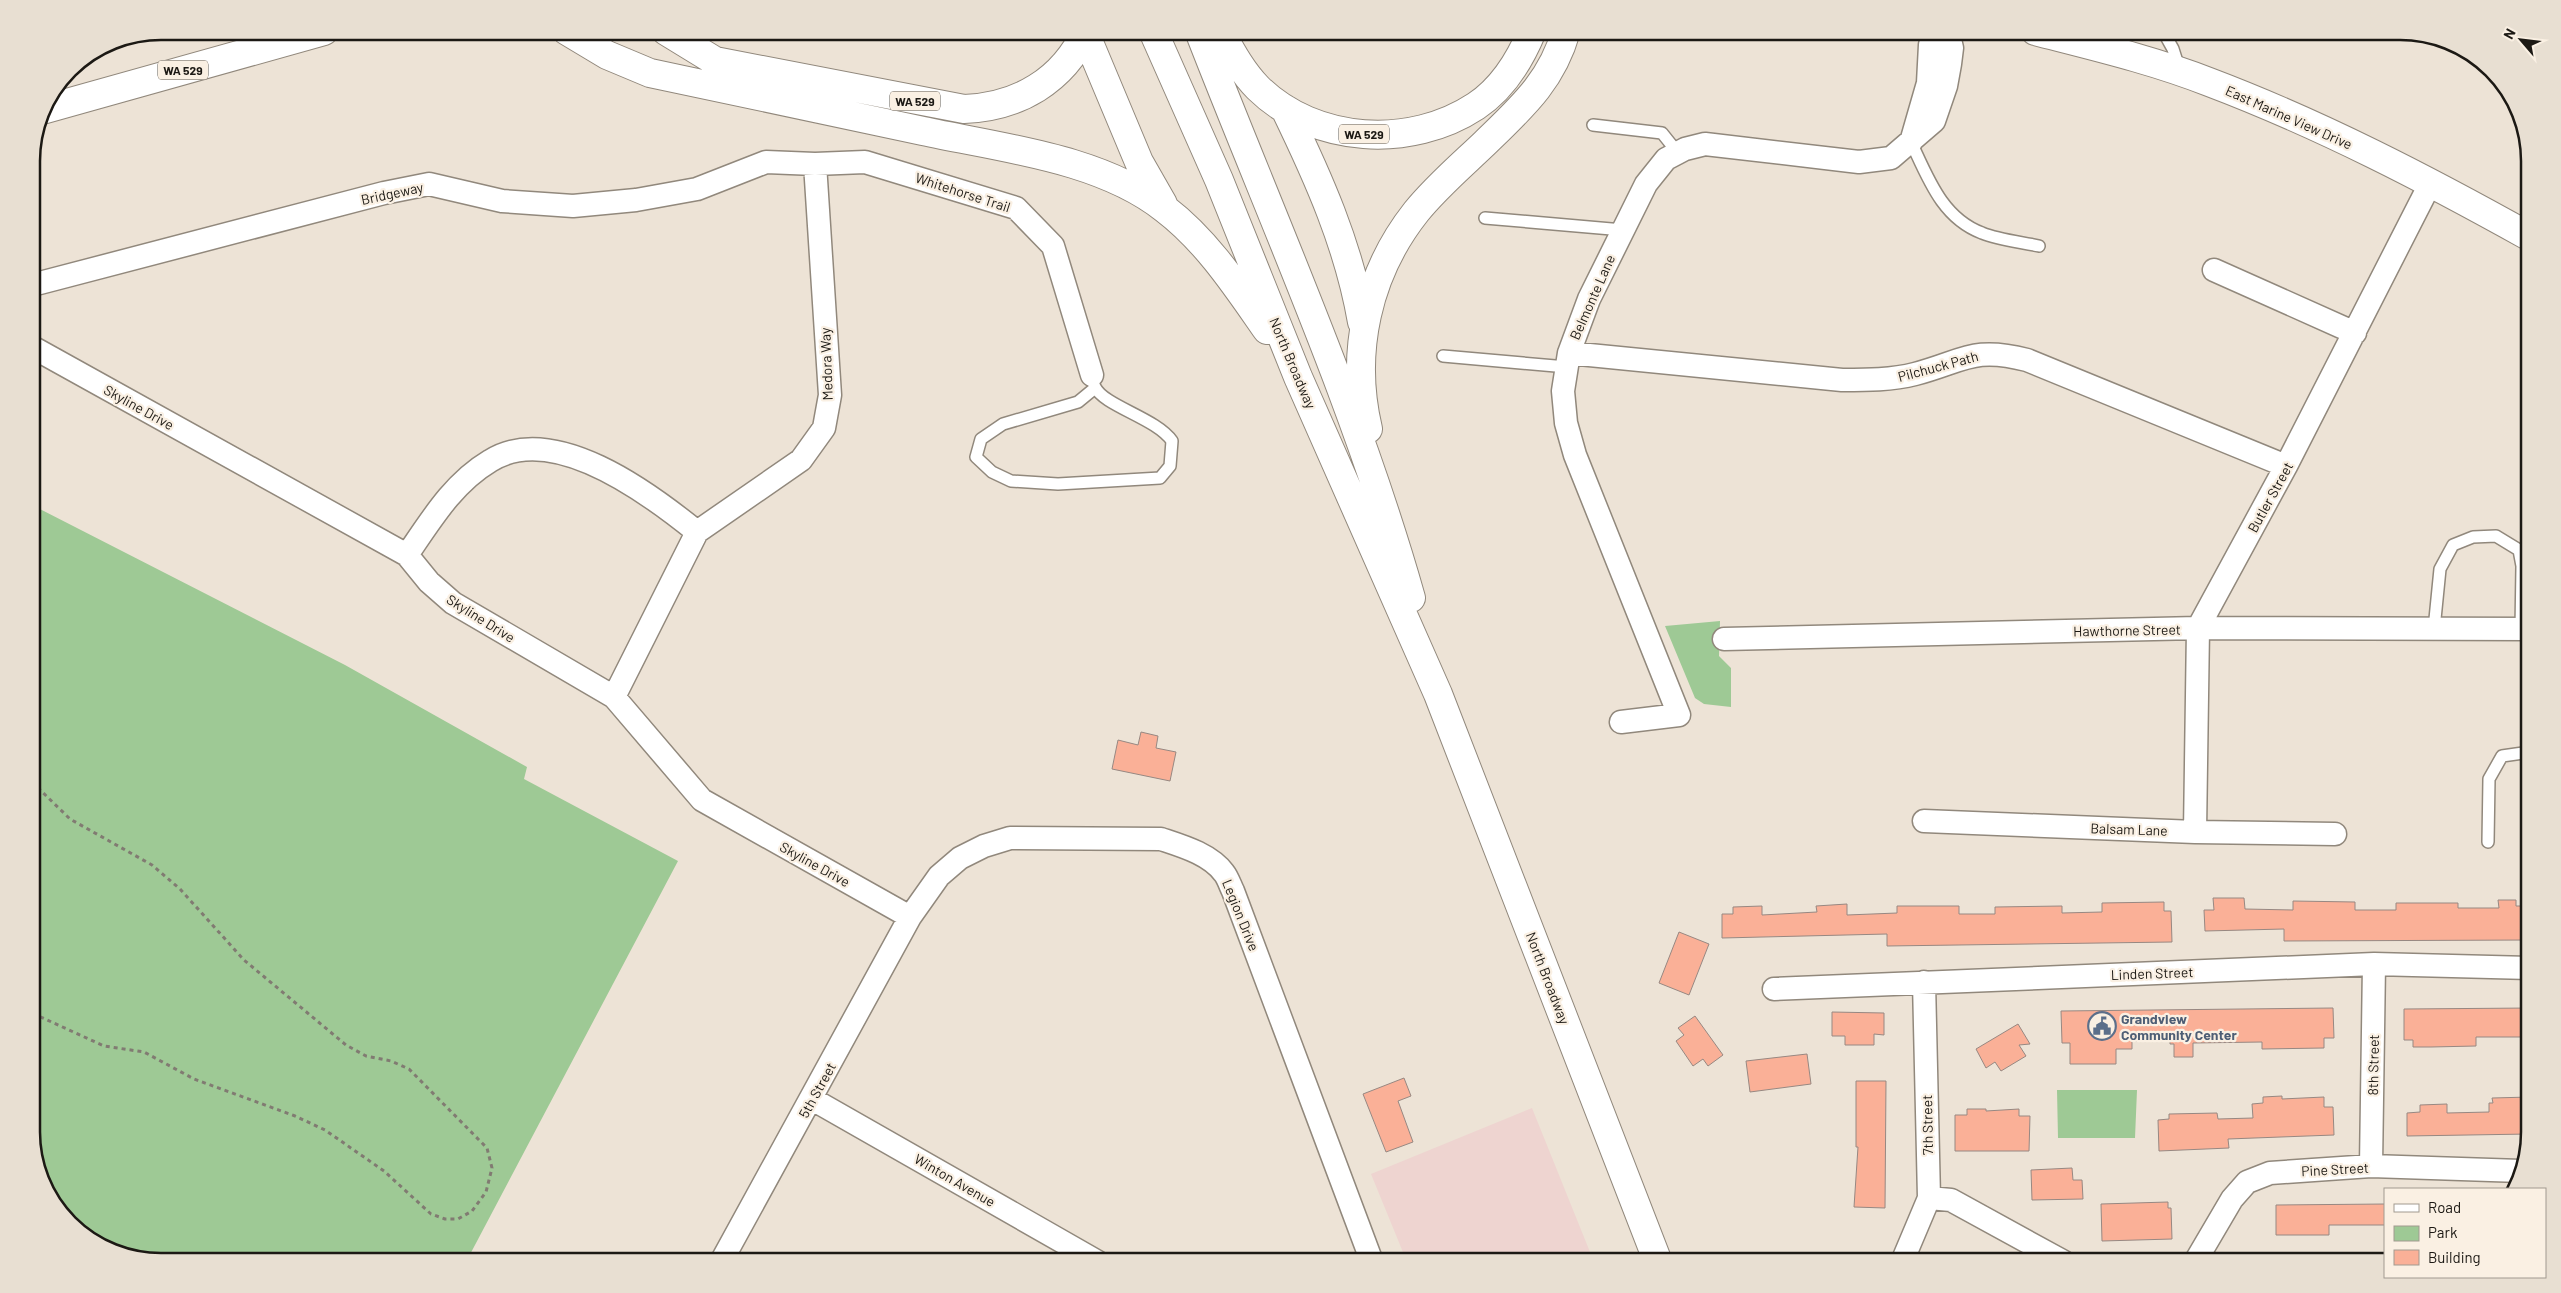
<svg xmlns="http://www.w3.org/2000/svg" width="2561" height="1293" viewBox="0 0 2561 1293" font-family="Barlow,sans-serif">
  <rect width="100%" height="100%" fill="#ede3d6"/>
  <path fill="#eed4d0" d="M1532,1108L1594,1262H1407L1371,1174Z"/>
  <path fill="#9ec995" d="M32,505L345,665L527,767L524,779L678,861L466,1262H161L104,1248L53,1204L32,1140Z
    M1720,621L1719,656L1731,668V707L1704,704L1695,698L1665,626Z
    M2057,1090H2137L2135,1138H2058Z"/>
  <path fill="#fab097" stroke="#978882" d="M1141,732L1158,736L1156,748L1176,752L1170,781L1112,769L1118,740L1138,745Z
    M2213,898H2244L2245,909L2293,910V901L2355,902V910H2396V903H2458V908H2499L2498,900H2516V906H2530V940L2284,941V929L2205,931L2204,910H2214Z
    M2164,902V911H2171L2172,942L1887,946V934L1722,938V914H1733V907L1762,906V915L1817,912L1816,906L1847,904V915L1897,913V906H1959V914H1995V907L2062,906V913L2102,912V903Z
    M1679,932L1709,944L1689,995L1659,983Z
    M2333,1008L2334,1038H2324V1048L2262,1049V1042L2193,1043V1057H2174V1044H2170V1040L2132,1041V1049H2116V1064H2070V1043H2062L2061,1011Z
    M2530,1008V1037H2476V1046L2431,1047H2413V1040H2404V1009Z
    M1832,1012L1884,1013V1035L1874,1034V1045H1845V1036H1832Z
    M1695,1016L1723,1055L1708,1066L1703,1059L1693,1066L1676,1041L1684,1035L1678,1028Z
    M2018,1024L2030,1044L2019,1045L2026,1056L2001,1071L1995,1062L1986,1068L1976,1049Z
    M1807,1054L1811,1084L1750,1092L1746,1061Z
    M1404,1078L1411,1096L1398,1101L1413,1142L1386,1152L1363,1094Z
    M1856,1081H1886L1885,1208L1854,1207L1858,1147H1856Z
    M2282,1096V1099L2324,1097V1107H2333L2334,1135L2228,1139L2229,1148L2159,1151L2158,1120L2169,1119V1114L2217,1113L2218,1119L2253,1118L2252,1104L2263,1103V1097Z
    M2530,1097L2529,1134L2407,1136V1113L2420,1112V1105L2447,1104V1113L2489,1112V1103H2493L2492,1098Z
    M1967,1109H1986V1111L2019,1109V1116H2030L2029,1151H1955V1115H1967Z
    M2072,1168L2073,1180H2082L2083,1199L2032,1200L2031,1170Z
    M2168,1202V1208H2171L2172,1239L2102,1241L2101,1204Z
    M2385,1204V1225H2329V1235H2276V1205Z"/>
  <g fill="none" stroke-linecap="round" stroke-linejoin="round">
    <defs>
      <path id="service" d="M2163,31L2173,49L2179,68
        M1593,125L1662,133L1678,153
        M1911,142C1928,178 1942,218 1982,233C1999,240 2021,242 2039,246
        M1485,218L1623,230
        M1443,356L1567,367
        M1092,375C1093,379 1093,384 1095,387C1104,406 1156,418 1172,441L1170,466L1160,478L1058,484L1011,481L992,472L976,457L981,439L1003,424L1078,402L1095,388
        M2434,629L2440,569L2453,545L2473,537L2496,536L2519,550L2522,566L2521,629
        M2488,842L2489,779L2502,756L2530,752"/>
      <path id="minor" d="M1911,142L1928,83L1930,45L1935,31
        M2214,270L2355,333
        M32,285L384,193L429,184L502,201L573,206L636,200L697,189L766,162L815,164L865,162L1016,208L1053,246L1092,375
        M32,347L407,555L429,582L453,603L614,697L702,800L910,917
        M1569,353L1842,380C1867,380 1892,380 1915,374C1964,361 1973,346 2027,360L2286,466
        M407,555C431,520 453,483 490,461C553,421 649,493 697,532
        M1724,639L2198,628L2530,629
        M614,697L697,532L801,460L824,428L830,395L815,164
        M1621,722L1679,715L1575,455L1566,423L1563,391L1569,353L1589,299L1646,184L1666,159L1685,149L1705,144L1859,162L1891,158L1934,121L1946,86L1950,64L1952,48L1948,31
        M1924,821L2195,832L2335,834
        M2195,832L2198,628L2286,466L2431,182
        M1774,989L2374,964L2530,968
        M812,1099L1098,1262
        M2371,1166L2374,964
        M1929,1198L1951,1200L2064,1262
        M721,1262L910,917L939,876L960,858L984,846L1010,838L1161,839C1182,846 1210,854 1224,873C1228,878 1230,885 1233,891L1372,1262
        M1902,1262L1929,1198L1924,982
        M2195,1262L2232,1199L2247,1182L2270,1173L2371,1166L2521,1171"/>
      <path id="secondary" d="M2035,31C2093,46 2153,60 2209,82C2320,124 2426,179 2530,237"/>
      <path id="primary" d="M567,31L607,55L650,73C741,92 832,111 923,131C1001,148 1101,158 1165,209C1207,241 1237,287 1267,330
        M666,31L715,61L964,109C1018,107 1063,81 1086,31
        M1153,31L1219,180L1298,377L1438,694L1658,1262
        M1199,31C1272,219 1356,404 1411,598
        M1220,31C1231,51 1242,72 1258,88C1315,144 1411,149 1476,106C1503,88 1520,60 1532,31
        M1085,33L1139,162L1163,204
        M1285,109C1318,177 1349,246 1362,322
        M42,110L324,31
        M1368,429C1350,353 1367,274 1416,212C1436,187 1462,165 1485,143C1521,108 1552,81 1566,31"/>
    </defs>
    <use href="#service" stroke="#91887c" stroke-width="14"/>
    <use href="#minor" stroke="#91887c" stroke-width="25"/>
    <use href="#secondary" stroke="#91887c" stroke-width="30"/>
    <use href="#primary" stroke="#91887c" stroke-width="30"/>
    <path stroke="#817b72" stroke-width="3" stroke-dasharray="4 4" stroke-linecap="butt" d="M32,782L70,819L152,865L180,889L244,960L346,1045L366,1056L391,1061L409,1069L487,1148L492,1168L486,1192L472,1211L458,1219H445L431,1214L384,1171L325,1130L295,1116L194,1079L144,1052L104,1046L32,1013"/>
    <use href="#service" stroke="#fff" stroke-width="11"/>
    <use href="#minor" stroke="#fff" stroke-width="22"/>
    <use href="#secondary" stroke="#fff" stroke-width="28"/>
    <use href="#primary" stroke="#fff" stroke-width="28"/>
  </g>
  <defs>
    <symbol id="civic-ring" viewBox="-11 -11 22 22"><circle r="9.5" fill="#faf0e3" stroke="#5c6f8a" stroke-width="1.5"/><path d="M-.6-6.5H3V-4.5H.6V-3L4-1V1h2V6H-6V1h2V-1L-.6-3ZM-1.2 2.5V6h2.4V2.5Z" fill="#5c6f8a"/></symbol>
  </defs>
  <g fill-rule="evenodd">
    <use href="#civic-ring" x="2086" y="1010" width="32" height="32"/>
  </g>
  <g text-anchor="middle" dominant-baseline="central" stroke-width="4.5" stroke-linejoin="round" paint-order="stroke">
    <g fill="#faf0e3" stroke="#5f5a52" stroke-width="1">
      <rect x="158" y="60.5" width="50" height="19" rx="4"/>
      <rect x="890" y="91.5" width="50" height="19" rx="4"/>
      <rect x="1339" y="124.5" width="50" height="19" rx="4"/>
    </g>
    <g font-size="12" font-weight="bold" fill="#1c1914">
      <text x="183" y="70">WA 529</text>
      <text x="915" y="101">WA 529</text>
      <text x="1364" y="134">WA 529</text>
    </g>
    <g font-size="14" fill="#1c1914" stroke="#faf0e3">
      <text transform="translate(2289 117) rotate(24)">East Marine View Drive</text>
      <text transform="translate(963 192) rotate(18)">Whitehorse Trail</text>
      <text transform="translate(392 193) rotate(-12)">Bridgeway</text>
      <text transform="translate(1592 297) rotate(-66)">Belmonte Lane</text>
      <text transform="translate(1293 363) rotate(67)">North Broadway</text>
      <text transform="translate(826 364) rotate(-92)">Medora Way</text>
      <text transform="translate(1938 366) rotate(-15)">Pilchuck Path</text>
      <text transform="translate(139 407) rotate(29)">Skyline Drive</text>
      <text transform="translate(2270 497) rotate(-61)">Butler Street</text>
      <text transform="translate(481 618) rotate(32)">Skyline Drive</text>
      <text transform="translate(2127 630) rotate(-1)">Hawthorne Street</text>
      <text transform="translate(2129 829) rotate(2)">Balsam Lane</text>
      <text transform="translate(815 864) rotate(29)">Skyline Drive</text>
      <text transform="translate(1241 915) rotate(68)">Legion Drive</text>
      <text transform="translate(2152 973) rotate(-2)">Linden Street</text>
      <text transform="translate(1548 978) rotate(69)">North Broadway</text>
      <text transform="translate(2373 1065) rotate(-89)">8th Street</text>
      <text transform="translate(817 1090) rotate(-61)">5th Street</text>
      <text transform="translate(1927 1125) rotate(-91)">7th Street</text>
      <text transform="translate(2335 1169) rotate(-3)">Pine Street</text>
      <text transform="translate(955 1180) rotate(30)">Winton Avenue</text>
    </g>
    <g font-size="14" font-weight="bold" fill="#4e5e75" stroke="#faf0e3" text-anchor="start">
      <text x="2121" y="1018">Grandview<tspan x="2121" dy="16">Community Center</tspan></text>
    </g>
  </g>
  <path d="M0 0H2561V1293H0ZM161 40H2400A121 121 0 0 1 2521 161V1132A121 121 0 0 1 2400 1253H161A121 121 0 0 1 40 1132V161A121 121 0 0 1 161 40Z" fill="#e8dfd2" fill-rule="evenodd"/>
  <path fill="none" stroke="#1c1914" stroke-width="2.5" d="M161 40H2400A121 121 0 0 1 2521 161V1132A121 121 0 0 1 2400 1253H161A121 121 0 0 1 40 1132V161A121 121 0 0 1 161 40Z"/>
  <rect x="2384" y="1188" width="162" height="90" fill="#faf0e3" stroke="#a19a90"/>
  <rect x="2394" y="1204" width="25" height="8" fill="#ffffff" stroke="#a19a90"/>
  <text x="2428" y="1213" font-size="15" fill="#1c1914">Road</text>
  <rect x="2394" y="1226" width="25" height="15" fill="#9ec995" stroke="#a19a90"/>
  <text x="2428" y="1238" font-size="15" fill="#1c1914">Park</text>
  <rect x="2394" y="1250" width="25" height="15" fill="#fab097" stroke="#a19a90"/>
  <text x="2428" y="1263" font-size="15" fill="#1c1914">Building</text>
  <g transform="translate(2521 40) rotate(298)" stroke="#faf0e3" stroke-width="4" paint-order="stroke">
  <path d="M0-4L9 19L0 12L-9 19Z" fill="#1c1914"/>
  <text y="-8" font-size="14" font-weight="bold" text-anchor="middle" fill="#1c1914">N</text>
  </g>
</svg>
